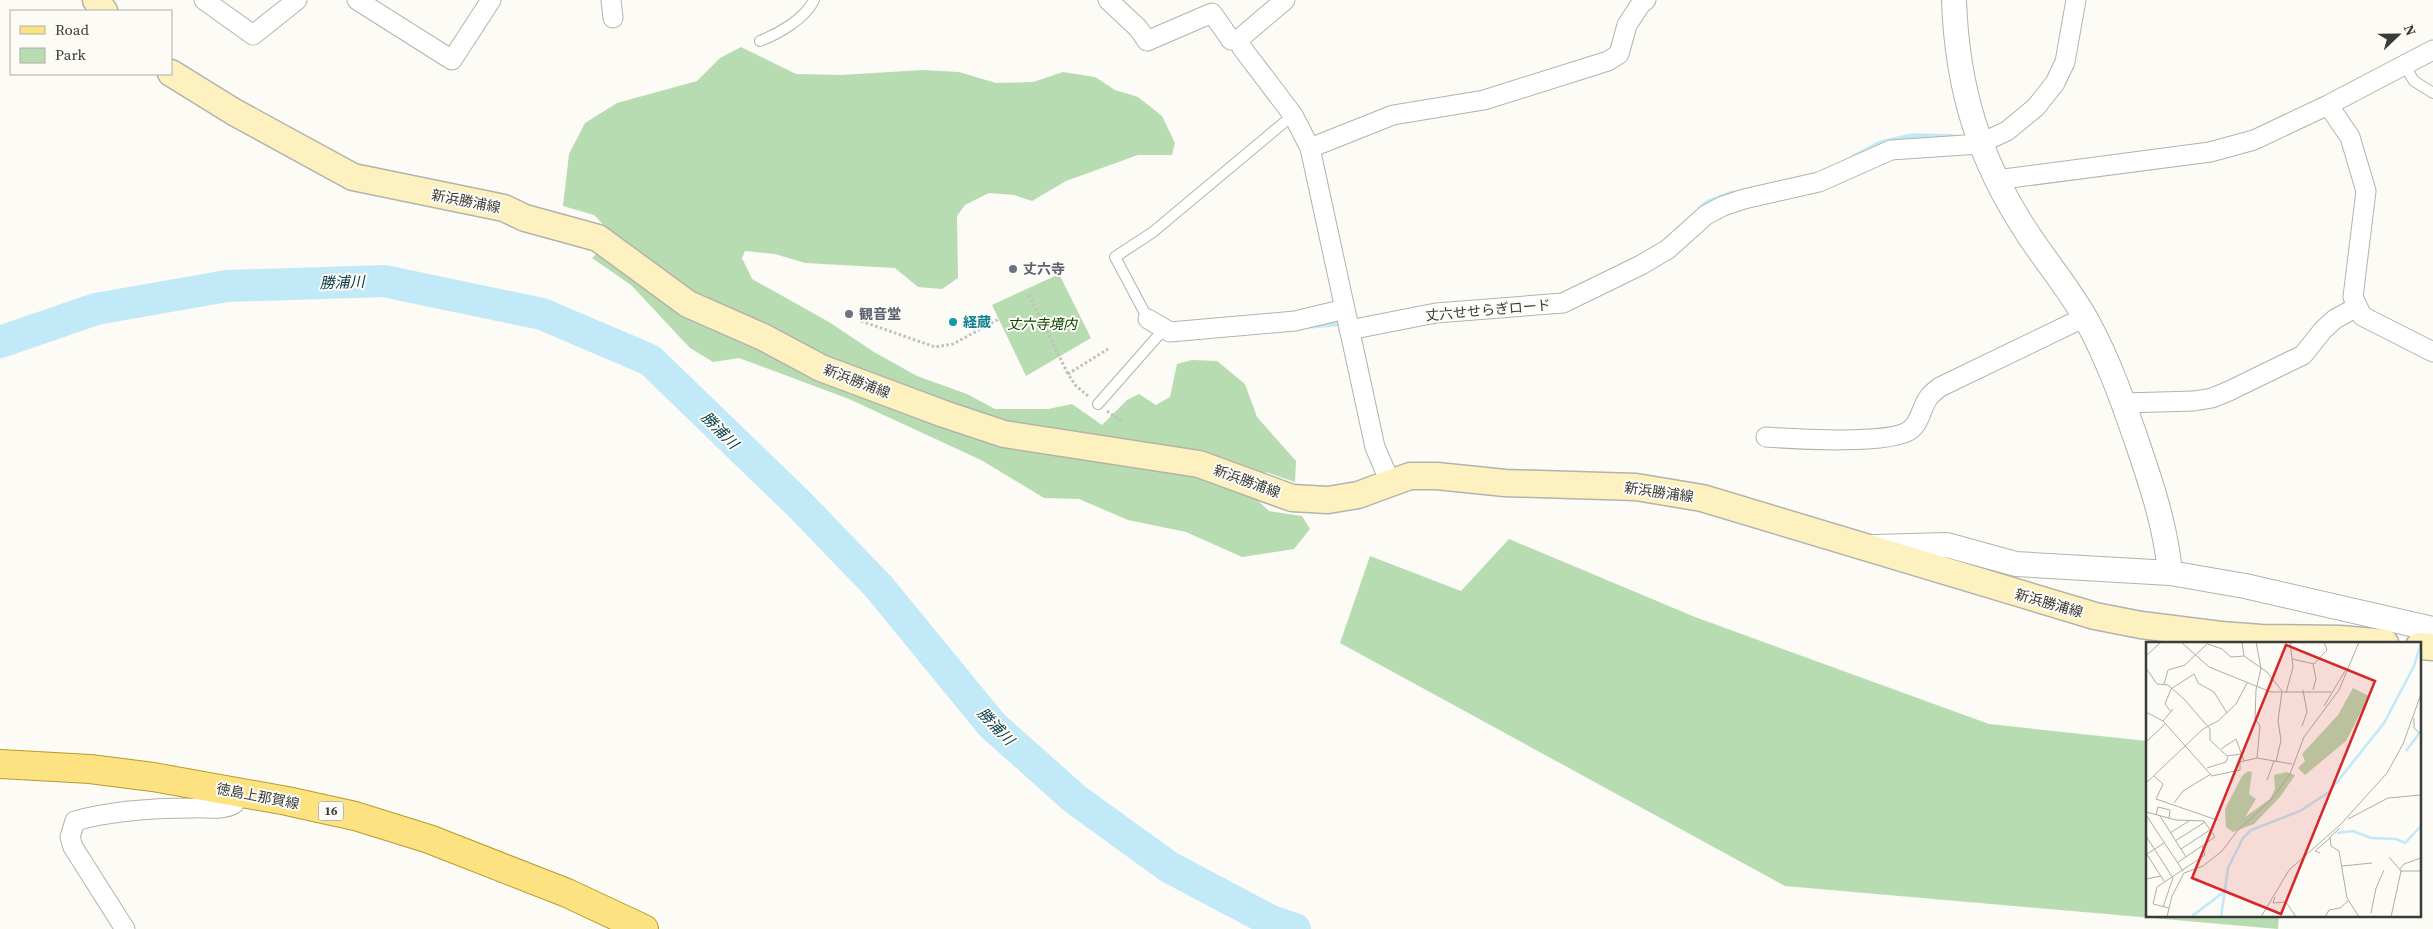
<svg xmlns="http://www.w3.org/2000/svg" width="2433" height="929" viewBox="0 0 2433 929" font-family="'Source Serif 4','Noto Sans JP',serif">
  <rect width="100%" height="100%" fill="#fcfbf5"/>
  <path fill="#b8dcb2" d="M741,47L796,74L841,75L922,70L959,72L996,83L1033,82L1063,72L1095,77L1115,90L1138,97L1162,116L1175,143L1172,155H1138L1066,181L1032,201L1014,195L989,193L965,205L957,216L958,278L942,289L918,287L895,268L805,263L775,254L745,251L742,258L752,279L829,322L874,352L917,376L967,394L995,409H1048L1072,404L1102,425L1127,400L1139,394L1156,405L1170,397L1177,364L1192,360L1217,361L1245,384L1257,417L1296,461L1295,482L1266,472L1251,494L1269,511L1302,516L1310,529L1294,549L1242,557L1186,532L1128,520L1079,499L1044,498L981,460L849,399L739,358L713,362L690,348L631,285L592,258L615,237L594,215L563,206L569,154L585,123L617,103L697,81L720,58Z
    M1059,274L1091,338L1026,376L992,305Z
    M1509,539L1695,617L1989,724L2147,741V915H2279L2278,929L1785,886L1340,643L1370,556L1461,591Z"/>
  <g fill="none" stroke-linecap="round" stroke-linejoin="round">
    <path stroke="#c2e9f7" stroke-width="5.5" d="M1854,157L1881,143L1913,136L1953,137
      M1701,208L1709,202L1733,193
      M1309,326L1345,323"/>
    <path stroke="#c2e9f7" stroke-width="32" d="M0,342L96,309L227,286L384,281L542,314L650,360L800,505L879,587L992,725L1075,799L1169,867L1269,920L1295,929"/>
    <defs>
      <path id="service" d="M760,41C778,34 805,19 814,0
        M2404,65L2414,81L2433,93
        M1148,319L1115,257L1153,232L1293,115
        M1098,404L1164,329"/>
      <path id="minor" d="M204,0L253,35L297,0
        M357,0L452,60L491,0
        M611,0L613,18
        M1108,0L1138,28L1147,41L1212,13L1231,40H1238
        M1285,0L1238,40L1242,48L1293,115L1310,148L1375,447L1390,482
        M2328,105L2350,137L2366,191L2353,297L2362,316L2433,352
        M1310,148L1393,115L1484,100L1608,61L1619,54L1627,25L1640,5L1646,0
        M1996,180L2210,152L2254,140L2328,105L2433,50
        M1148,319L1170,332L1295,321L1345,309
        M1349,330L1436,313L1563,303L1641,265L1668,249L1706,215L1723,206L1744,199L1819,182L1891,150L1979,144L2007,131L2036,107L2055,83L2065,62L2076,0
        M2124,403L2194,401L2212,398L2229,391L2303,355L2323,330L2335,319L2357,307
        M1766,437C1792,439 1892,445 1910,430C1921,422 1921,407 1929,397C1932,393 1936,390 1940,387L2085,317
        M125,929L73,847L70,837L75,821C110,811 156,808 193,808C209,807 221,811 234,804L238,792"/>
      <path id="tertiary" d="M1954,0C1957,89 1979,160 2028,234C2047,263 2069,289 2086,319C2108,359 2123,401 2138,445C2152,486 2166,528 2170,573
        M1874,547L1947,545L2016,564L2170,573L2245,586L2433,629"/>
      <path id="secondary" d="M96,0L104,11
        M171,73L234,112L353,177L504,208L525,218L598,238L688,304L763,337L821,368L944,414L1004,434L1199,464L1292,498L1328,500L1358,495L1410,476H1437L1505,483L1636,487L1702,498L2095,616L2141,625L2221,635L2261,638L2340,639L2385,643
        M2419,646L2433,647"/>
      <path id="primary" d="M0,764L90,769L153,777L287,801L355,816L429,839L567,893L644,929"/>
    </defs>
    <use href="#service" stroke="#b3b3ad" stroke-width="12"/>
    <use href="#minor" stroke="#b3b3ad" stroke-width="21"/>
    <use href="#tertiary" stroke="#b3b3ad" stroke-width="26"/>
    <use href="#secondary" stroke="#b3b3ad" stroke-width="29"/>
    <use href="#primary" stroke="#b79b30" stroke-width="30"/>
    <path stroke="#c1c1bc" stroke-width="3" stroke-dasharray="2.5 2.5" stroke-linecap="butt" d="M1029,295L1068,374
      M861,321L935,347L953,344L999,319
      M1088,396L1076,386L1068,374L1108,349
      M1107,411L1121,421"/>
    <use href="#service" stroke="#fff" stroke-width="10"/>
    <use href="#minor" stroke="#fff" stroke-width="19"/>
    <use href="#tertiary" stroke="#fff" stroke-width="24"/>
    <use href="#secondary" stroke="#fef1c0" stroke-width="26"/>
    <use href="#primary" stroke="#fce280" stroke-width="28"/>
  </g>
  <g fill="#6b7280" stroke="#fcfbf5" stroke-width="2">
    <circle cx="1013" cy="269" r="5"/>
    <circle cx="849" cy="314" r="5"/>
  </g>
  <circle fill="#0f9aa8" stroke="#fcfbf5" stroke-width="2" cx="953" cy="322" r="5"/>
  <g text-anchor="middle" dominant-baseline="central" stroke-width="4" stroke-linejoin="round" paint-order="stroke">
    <rect fill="#fcfbf5" stroke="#747471" stroke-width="1" x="318.5" y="801.5" width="25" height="19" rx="4"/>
    <g font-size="12" font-weight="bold" fill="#3a3a38">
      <text x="331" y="811">16</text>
    </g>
    <g font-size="14" fill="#3a3a38" stroke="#fcfbf5">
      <text transform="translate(466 201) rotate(11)">新浜勝浦線</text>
      <text transform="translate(1488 310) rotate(-5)">丈六せせらぎロード</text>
      <text transform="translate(857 381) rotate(21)">新浜勝浦線</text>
      <text transform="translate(1247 481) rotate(20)">新浜勝浦線</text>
      <text transform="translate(1659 492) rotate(8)">新浜勝浦線</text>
      <text transform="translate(2049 603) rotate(16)">新浜勝浦線</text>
      <text transform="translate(258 796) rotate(11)">徳島上那賀線</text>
    </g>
    <g font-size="14" font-weight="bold" fill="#5b616d" stroke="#fcfbf5" text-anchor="start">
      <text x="1023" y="269">丈六寺</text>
      <text x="859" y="314">観音堂</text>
    </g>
    <g font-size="14" font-weight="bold" fill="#0d838f" stroke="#fcfbf5" text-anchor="start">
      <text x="963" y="322">経蔵</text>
    </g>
    <g font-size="14" font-style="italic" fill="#0a4700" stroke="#fcfbf5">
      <text x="1042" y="324">丈六寺境内</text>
    </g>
    <g font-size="15" font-style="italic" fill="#023a47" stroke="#fcfbf5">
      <text transform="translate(342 282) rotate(-2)">勝浦川</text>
      <text transform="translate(720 430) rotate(45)">勝浦川</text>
      <text transform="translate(996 726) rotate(46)">勝浦川</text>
    </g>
  </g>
  <g transform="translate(2146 642)">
    <rect width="275" height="275" fill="#fcfbf5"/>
    <path d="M207,46L223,54L200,99L159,133L152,126L159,119L156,112L192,73ZM102,129L106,130L103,152L110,157L99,175L124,157L129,147L128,133L140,130L149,133L134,155L108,182L87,190L80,185L79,167L96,134Z" fill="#b8dcb2"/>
    <path fill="none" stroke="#c2e9f7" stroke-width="2.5" d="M260,109L275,89M191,191L207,189L225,196L250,197L259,201L275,184M45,275L79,249M75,275L82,226L97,196L105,188L154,169L183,150L238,81L268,24L275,1"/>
    <path fill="none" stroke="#aeaea9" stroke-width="1" d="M35,0L63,25L125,50H185M96,0L98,14L121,30L136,49L132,79L135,98L130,120M110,0L115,26L110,48L109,77L114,84L111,116M62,2L76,7L85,15L98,14M0,14L15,0M146,17L168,22L181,8L178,0M167,22L170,37L167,48M0,26L11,42L22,43L38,57L64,87V98L81,114L95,112M18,42L22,28L39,23L63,0M140,51L147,25L144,0M178,64L199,29M0,70L17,79L27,67M25,70L19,62L25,47L48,32L52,41L68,50L81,71M268,76V86L275,92M17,79L66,134L94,128V120L98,119M156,84L161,70L157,48M0,100L19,82M75,107L90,97L98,119L111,116L146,122M61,126L80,120L82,115M8,134L17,142L10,157L71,178M121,138L128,119M0,141L57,87L72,79L90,62L101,41M28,161L37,149L65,132M0,170L30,178L58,179L69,195L31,221M0,173L37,229M10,173L12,165L24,168L23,176M14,174L40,215M202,177L242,156L275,153M194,186L184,195L185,204L193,209L201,256L213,275M24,191L43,179M0,194L27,236L17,265M29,199L59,180M35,207L64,188M0,211L18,239M174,211L169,209L184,196M1,212L18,201M243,215L255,229L245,275M196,224L226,221M254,227L258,222L275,216M255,229H275M0,237L15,234M129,255L127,261L140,260L150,275M23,266L7,262L11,245L59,213L56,204M225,271L230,246L238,228M21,275L26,254L38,231L57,224L76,209L92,188L126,157L144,132L158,95L193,48L213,0M115,275L143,228L195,182L241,131L257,102L275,52M179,275L183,268L194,266L202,259"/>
    <path fill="#d62828" fill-opacity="0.15" stroke="#d62828" stroke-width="2.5" d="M140,3L229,39L135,272L46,236Z"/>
    <rect width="275" height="275" fill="none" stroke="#3a3a38" stroke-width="2.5"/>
  </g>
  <rect x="10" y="10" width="162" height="65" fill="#fcfbf5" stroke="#aeaea9"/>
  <rect x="20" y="26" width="25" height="8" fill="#fce280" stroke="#aeaea9"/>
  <text x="55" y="35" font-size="15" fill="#3a3a38">Road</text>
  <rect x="20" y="48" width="25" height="15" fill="#b8dcb2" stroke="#aeaea9"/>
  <text x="55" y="60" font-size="15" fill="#3a3a38">Park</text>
  <g transform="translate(2398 35) rotate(68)" stroke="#fcfbf5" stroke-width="4" paint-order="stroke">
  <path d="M0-4L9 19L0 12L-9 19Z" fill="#3a3a38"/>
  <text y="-8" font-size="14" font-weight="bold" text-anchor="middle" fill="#3a3a38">N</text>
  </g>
</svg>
